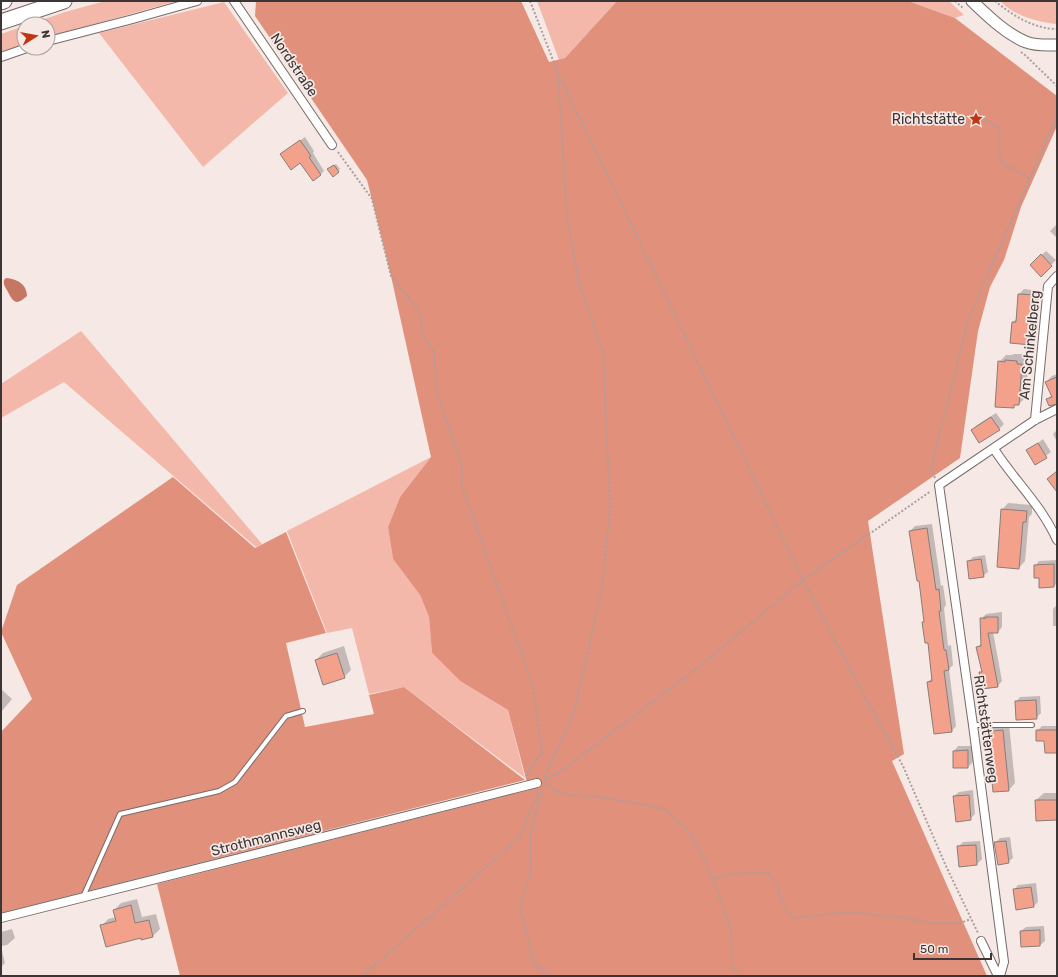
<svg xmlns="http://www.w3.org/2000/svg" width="1058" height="977" viewBox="0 0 1058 977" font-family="Rubik,sans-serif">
  <rect width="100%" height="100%" fill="#f6e8e5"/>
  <path fill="#f3b8a9" d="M105,1H177L48,37V24H30L65,12Z
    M537,1H617L565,58L559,60Z
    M908,1H949L964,15L955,18Z
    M1000,1H1057V24C1036,22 1015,16 1000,1Z
    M224,2L288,93L203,167L99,33Z
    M24,26V45L1,53V34Z
    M81,331L262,544L256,547L64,382L1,418V384Z
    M431,457L400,497L388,527L393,559L420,595L429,617L432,653L460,681L508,710L525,778L404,687L369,694L352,628L327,633L287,531Z"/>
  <path fill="#e1907b" d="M256,1H521L549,62L565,58L617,1H908L955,18L1057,96V126L1021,207L1004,260L990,287L978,331L960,458L868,521L904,754L892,761L987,976H180L157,884L529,790L508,710L460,681L432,653L429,617L420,595L393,559L388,527L400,497L431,457L391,276L367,180L255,16Z
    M173,477L255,548L286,532L326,633L286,643L305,727L374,714L369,695L404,687L525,780L1,913V732L32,699L1,632L17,585Z"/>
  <path fill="#c67764" d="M6,278C17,279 27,284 27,296C17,305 14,304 8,292C6,288 3,285 4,280Z"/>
  <path fill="#0003" d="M305,137L314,151L313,153L324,171L320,175L301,162L281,154Z
    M336,164L340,169L338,171L331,168Z
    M1057,224V238L1050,231Z
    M1046,251L1056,260L1041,275L1031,265Z
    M1024,289L1040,291L1035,339L1031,344L1013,322L1017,318L1019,294Z
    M1014,354H1024V357H1029L1026,397L1019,404H1016L1013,407L999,362L1006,355H1012Z
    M1057,374V402L1047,399L1052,395L1046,382L1052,376Z
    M996,413L1004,424L999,429L972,430L977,425Z
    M1057,430V442L1053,434Z
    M1043,439L1051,452L1035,464L1027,451Z
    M1008,503L1032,505V514L1029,517L1025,561L1019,568L1002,510Z
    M932,524L941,586L943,585L946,605L944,608L948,646L951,645L953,665L949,669L956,726L952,731L928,682L933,677L928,642L923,622L925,621L920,580L910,531L915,526Z
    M985,555L988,572L983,576L968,562L973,557Z
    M1057,560V583L1054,586L1035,566L1039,561Z
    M1057,605V626H1053V609Z
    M1002,612V627L998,632H993L1002,681L998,686L981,673L982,671L977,647L982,643L981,619L986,614Z
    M344,646L351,670L344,677L316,660L323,653Z
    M1,689L12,699L1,712Z
    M1040,696L1041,713L1036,718L1016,702L1020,697Z
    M1009,724L1015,783L1009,790L994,791L990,750L986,732L993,726Z
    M1042,726H1057V752L1037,731Z
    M958,746H972L973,762L968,767H954V751Z
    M973,790L975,814L970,819L954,796L959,792Z
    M1044,793H1057V819L1036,800Z
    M1010,837L1013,858L1008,862L995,843L1000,838Z
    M980,841L982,859L977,864L958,847L963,842Z
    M1036,883L1038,902L1034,906L1014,890L1018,885Z
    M137,899L142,917L156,914L160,929L153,936L142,939L141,937L102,926L108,919L116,917L114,910L121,903Z
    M1044,926L1045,941L1040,945L1022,946L1021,931L1026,927Z
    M12,929L15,938L7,945L1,946V932Z
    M1,947L5,963L1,967Z"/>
  <path fill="#f4a18c" stroke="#897d7a" d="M300,140L311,156L309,157L321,175L313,181L300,163L291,170L280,154Z
    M334,165L339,172L333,177L327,169Z
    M1041,254L1052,266L1041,277L1030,265Z
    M1018,294L1036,295L1031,345L1010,343L1012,322H1016Z
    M1005,360L1017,361V364H1022L1019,405H1014V408L995,407L998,361L1005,362Z
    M1057,377V404L1049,406L1046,399L1052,397L1045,382Z
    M991,417L1000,430L979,443L971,430Z
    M1038,443L1047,458L1035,465L1026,450Z
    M1057,471V492L1047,479Z
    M1001,509L1027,511L1026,522H1023L1019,569L997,567Z
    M927,528L936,590L939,589L941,611H939L944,650H946L949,670L944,671L952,732L934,734L927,682L932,681L928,643H925L922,622H924L919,581H917L909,531Z
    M981,559L984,577L969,579L967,561Z
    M1054,564V587L1039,588V578H1034V565Z
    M985,617H998V633H988L998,687L982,689L979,672H982L976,647L981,646L980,618H984L985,619Z
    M337,653L345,678L323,685L315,660Z
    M1036,700L1037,719L1016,720L1015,701Z
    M1003,730L1009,791L993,792L989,751H987L985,732Z
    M1036,730H1057V753H1045L1044,741H1036Z
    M968,750V768H953V751Z
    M969,795L971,820L956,822L953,796Z
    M1035,800H1057V820L1036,821Z
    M1006,841L1009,863L998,865L994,842Z
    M976,845L977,865L959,867L957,846Z
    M1031,887L1034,907L1016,910L1013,889Z
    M131,905L135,923L149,920L153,937L141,940V938L106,947L100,925L116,921L113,910Z
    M1040,930V946L1021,947L1020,931Z"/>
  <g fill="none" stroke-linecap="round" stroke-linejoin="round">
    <defs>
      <path id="service" d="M973,725H1032
        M83,897L120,814L219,791L235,782L286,716L303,711"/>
      <path id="minor" d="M234,1L332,145
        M48,41L133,19L197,1
        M1,57L27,48
        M1035,420L1048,286L1057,276
        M994,449C1014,480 1042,506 1057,540
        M1,918L537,783
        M981,941L998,976
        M1000,976L1004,962L973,725L939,485L1035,420L1057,409"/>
      <path id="secondary" d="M972,1C988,16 1006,34 1026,42C1036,46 1047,45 1057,45"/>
      <path id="motorway" d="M1,2L4,1
        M1,22L64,1"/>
    </defs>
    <use href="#service" stroke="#776b68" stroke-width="6"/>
    <use href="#minor" stroke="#776b68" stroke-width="10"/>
    <use href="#secondary" stroke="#776b68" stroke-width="13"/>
    <use href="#motorway" stroke="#776b68" stroke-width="17"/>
    <path stroke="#aa9f9d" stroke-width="2" stroke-dasharray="2 2" stroke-linecap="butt" d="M530,1L558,73L803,580L857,682L903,766L945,864L978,933
      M955,1L963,8
      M995,1C1012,15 1034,29 1057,29
      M1021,52L1025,55L1057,86
      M978,116L999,128L1000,161L1030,179
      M338,152L372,199L391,276L420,312L423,336L434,351L437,392L462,467V486L533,686L542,752L526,775L529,777
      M935,478L931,469L968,320L1057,116
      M544,778L574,712L602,589L610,509L603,352L579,284L567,216L558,74
      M544,781L560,772L701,665L803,580L931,491
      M545,783L558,792L574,795L599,797L632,802L664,809L690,832L713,878L731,931L732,965L737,976
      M542,791L530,836L531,871L520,906L534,964L551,976
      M713,878L733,874L768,872L777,885L780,898L786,910L794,918L847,912L906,918L928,923H960L971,919
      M363,976L519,838L538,792"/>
    <use href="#service" stroke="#fff" stroke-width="4"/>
    <use href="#minor" stroke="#fff" stroke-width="8"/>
    <use href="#secondary" stroke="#fff" stroke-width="11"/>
    <use href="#motorway" stroke="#fff" stroke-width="15"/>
  </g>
  <defs>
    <symbol id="sight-bare" viewBox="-9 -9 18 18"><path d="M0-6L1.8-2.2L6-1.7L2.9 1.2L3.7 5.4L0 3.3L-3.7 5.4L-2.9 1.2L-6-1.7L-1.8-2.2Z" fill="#c03612" stroke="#f6e8e5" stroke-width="2.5" paint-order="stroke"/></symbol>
  </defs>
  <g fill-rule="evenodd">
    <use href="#sight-bare" x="966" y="109" width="20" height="20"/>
  </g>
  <g text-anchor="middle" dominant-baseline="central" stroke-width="3.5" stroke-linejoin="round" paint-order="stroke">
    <g font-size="14" fill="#3b3635" stroke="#f6e8e5">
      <text transform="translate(294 65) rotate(56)">Nordstraße</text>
      <text transform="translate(1030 345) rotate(-84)">Am Schinkelberg</text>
      <text transform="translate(986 729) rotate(82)">Richtstättenweg</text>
      <text transform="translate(266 838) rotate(-14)">Strothmannsweg</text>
    </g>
    <g font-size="14" fill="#3b3635" stroke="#f6e8e5" text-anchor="end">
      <text x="965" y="119">Richtstätte</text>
    </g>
  </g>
  <rect width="1058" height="977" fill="none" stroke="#3b3635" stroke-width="4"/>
  <g transform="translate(36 36) rotate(79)"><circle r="19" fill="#f6e8e5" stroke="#aba19f"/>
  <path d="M0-3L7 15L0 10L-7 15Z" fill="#c03612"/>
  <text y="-6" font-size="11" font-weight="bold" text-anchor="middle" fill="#3b3635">N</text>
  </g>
  <path d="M914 953v6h77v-6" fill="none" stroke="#3b3635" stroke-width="2"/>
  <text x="920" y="953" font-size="12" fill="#3b3635" stroke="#f6e8e5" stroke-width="3" paint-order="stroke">50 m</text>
</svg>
